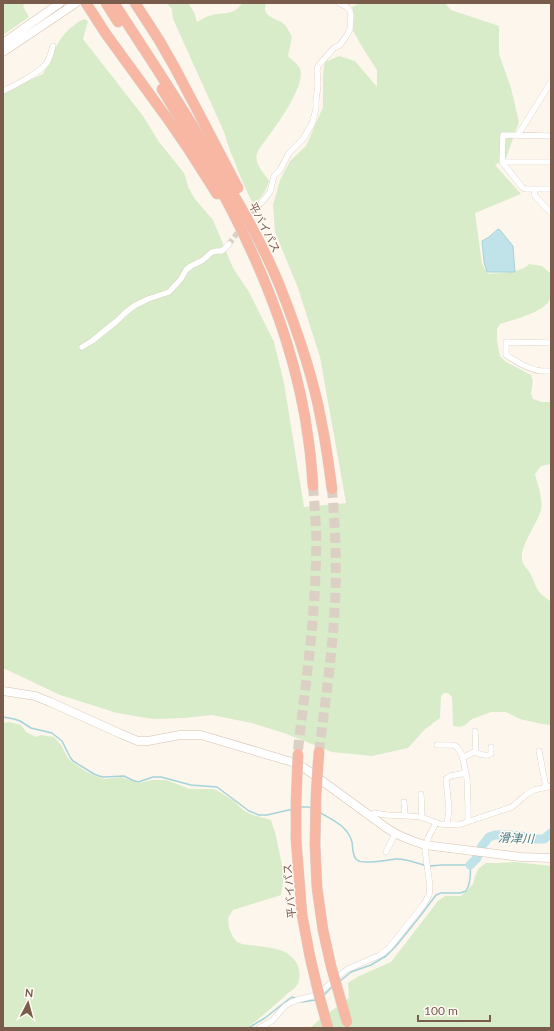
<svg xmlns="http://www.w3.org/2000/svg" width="554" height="1031" viewBox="0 0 554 1031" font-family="Lato,'Noto Sans JP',sans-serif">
  <rect width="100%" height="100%" fill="#fdf6ec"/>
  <path fill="#d8ecc9" d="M3,3H25L23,6L29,17L3,35Z
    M166,3H188L194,12L197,22C201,20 205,17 209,16C223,11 233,17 242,3H266C261,19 278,17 285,25C288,29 290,33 292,37L288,56C291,59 297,63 299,67C309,83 275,127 265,141C263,144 258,149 257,154C254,163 264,173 269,181C266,191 262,197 254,204L251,200L242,181L228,145L224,132L192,61L173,19L172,9Z
    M360,3H445L451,10L499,26V54L511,88L519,122L506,158L495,165L521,194L475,213L482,264L488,274C501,273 521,273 529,264L542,266L551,274C551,283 552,292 550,299C545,312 513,320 500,324L497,329V341L500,356L506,362L531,375L533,381L531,393L533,399L542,402H551V464L541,466L535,474C538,486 543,498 541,510C537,524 520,546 522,559C522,565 529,570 531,575C534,581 536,589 541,594C544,597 548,599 551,602V725L542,724L520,719L506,712H491L472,719L465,725L460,727L453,726L452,697L448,693H444L441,696L440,718L424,730L408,748L372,756L332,752L284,733L252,723L212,715L184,718L153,719L117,713L60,695L3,668V92L43,74C54,52 59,31 84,19L88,21L83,39L143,116L159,142L184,173L189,189L195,199L213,220L233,268L249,292L274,342L284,383L304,507L346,503L320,357L298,288L275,232L273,205L280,180L290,161L306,146L323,107V73L325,62L339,56L355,61L377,87V70L364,50L353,31L354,15L352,7Z
    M9,722L21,725L26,732L36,737L41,735L54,737L61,745L68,758L72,762L87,772L98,777L105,779L121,777L138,783L152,780H166L190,789H213L218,791L234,801L243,810L250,814L271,820L276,836L284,875L281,895L233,910L228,918L229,928L233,937L237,942L242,944C255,946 273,947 285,952C296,958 303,970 298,983C297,987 291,991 287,994C274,1006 261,1017 247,1028H3V723Z
    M516,862L551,866V1028H310L319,1020L349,998L348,983L359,976L391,962L438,901L445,896H461L473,884L475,876L479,868L486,863H498Z"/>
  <path fill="#bfe3e8" stroke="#a5d3da" d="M498,229L500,230L513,246L515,272H487L484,262L482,241L489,237Z"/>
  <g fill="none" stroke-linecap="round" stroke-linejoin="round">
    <path stroke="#a5d3da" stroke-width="1.5" d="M3,717L14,719L20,721L31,728L52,733L62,741L70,757L73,761L94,774L99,776L104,777L124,776L132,780L138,782L153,777H161L191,785L217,787L249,811L259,815H267L293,809
      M300,807H309L312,809
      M319,812C332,820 348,826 352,842C353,848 352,856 357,860C362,865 388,860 396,859C408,858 418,865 429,866C433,866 438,865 442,865C451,865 460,865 470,865C471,874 470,884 466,891L460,893H441L436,895L421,915L396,946L386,956L371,965L351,972L339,982
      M323,996L333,986
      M300,1001L302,1002L316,1000
      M248,1028L265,1018L289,999L292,997L295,998"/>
    <path stroke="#bfe3e8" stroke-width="9" d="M470,865L477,858L482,846L489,837L495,835H507L521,836L536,839H544L551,833"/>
    <path stroke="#dcd0c4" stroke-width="5.5" stroke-dasharray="5.5 3" stroke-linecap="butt" d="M247,220L261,203
      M229,244L241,228"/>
    <path stroke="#dcd0c4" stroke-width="10" stroke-dasharray="10 5" stroke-linecap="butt" d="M298,750C305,686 315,623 316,559C317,535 315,510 313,486
      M319,752C325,702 333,651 335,601C337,563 335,526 332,489"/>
    <defs>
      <path id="street" d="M3,91C14,86 39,73 46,64C50,59 51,52 53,46
        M518,135L551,82
        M551,136L503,135L502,162L522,187L525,189H551
        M502,162H551
        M534,189L535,196L551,213
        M261,203L270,192L274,176L280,170L289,153L303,139L312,124L316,109V101L318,85L317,70L318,66L334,48L340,45L347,35L350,29L351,15L350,11L347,7L339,3
        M551,343L506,342V355C515,361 531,370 541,371C544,371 548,371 551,371
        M82,347L92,341L118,320L125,313L134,306L148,299L169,292L181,279L186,270L191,266L203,260L212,252L217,251H222L229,244
        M437,745H453L457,747L462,755L467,778L468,806V822
        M539,751L546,787
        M475,752C479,754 486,757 491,754V747
        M462,758L476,751L475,731
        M421,794L422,818
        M404,802L405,815
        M369,816L374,813L387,815L408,816L421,817L440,824L458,825L512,807L527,794L534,790L551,786
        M447,825L449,809L446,779L450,776L466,773
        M386,852L395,834
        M259,1028L272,1021L285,1006L290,1003L297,1000L317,995L346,970L380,955L389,948L424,904L429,895L430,886L425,850L428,838L436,823"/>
      <path id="secondary" d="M3,43L60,3
        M3,52L76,3
        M3,691L35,696L50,702L121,734L138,741H148L180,735H201L292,762L303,767L388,829C400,837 412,841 425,845L521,857L551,858"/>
      <path id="highway" d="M86,3L106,34L167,118L189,150L217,194
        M106,3L118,22
        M114,3C152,62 191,119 225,180C245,213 264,248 279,284C296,327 313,375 321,420C326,443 329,466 332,489
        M135,3L159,40L175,68L238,188
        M162,89C212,170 257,249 286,340C296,372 305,411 309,444C311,458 312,472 313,486
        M318,765L319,752
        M296,839L302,915L310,957
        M315,845L317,888L323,930"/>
    </defs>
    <use href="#street" stroke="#d1beb0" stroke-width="6"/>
    <use href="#secondary" stroke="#d6c0b0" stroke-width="9"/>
    <use href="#highway" stroke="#dad1cd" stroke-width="11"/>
    <use href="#street" stroke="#fff" stroke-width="5.5"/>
    <use href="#secondary" stroke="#fff" stroke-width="8"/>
    <use href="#highway" stroke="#f7b7a3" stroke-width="10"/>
    <defs>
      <path id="highway-bridge" d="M296,839V803L298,754
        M315,845L316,795L318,765
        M323,930L331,966L347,1022
        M310,957L319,995L328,1028"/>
    </defs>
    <use href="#highway-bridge" stroke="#dad1cd" stroke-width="11" stroke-linecap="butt"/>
    <use href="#highway-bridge" stroke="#f7b7a3" stroke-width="10"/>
  </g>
  <g text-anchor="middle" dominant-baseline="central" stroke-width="3" stroke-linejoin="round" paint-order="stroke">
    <g font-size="11" fill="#7a5c4d" stroke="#fffaf3">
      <text transform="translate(265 227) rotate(63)">平バイパス</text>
      <text transform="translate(289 891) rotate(-95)">平バイパス</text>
    </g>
    <g font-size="12" font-style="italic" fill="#437c86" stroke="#fffaf3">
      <text transform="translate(516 838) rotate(2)">滑津川</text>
    </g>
  </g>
  <rect width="554" height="1031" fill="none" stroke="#7a5c4d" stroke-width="8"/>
  <g transform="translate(28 1003) rotate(6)" stroke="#fffaf3" stroke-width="3" paint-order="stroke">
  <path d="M0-3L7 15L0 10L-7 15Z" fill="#7a5c4d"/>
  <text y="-6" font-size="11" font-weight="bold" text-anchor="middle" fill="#7a5c4d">N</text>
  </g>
  <path d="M418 1015v6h72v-6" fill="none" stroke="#7a5c4d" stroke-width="2"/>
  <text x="424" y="1015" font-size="12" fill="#7a5c4d" stroke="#fffaf3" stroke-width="3" paint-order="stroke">100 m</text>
</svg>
